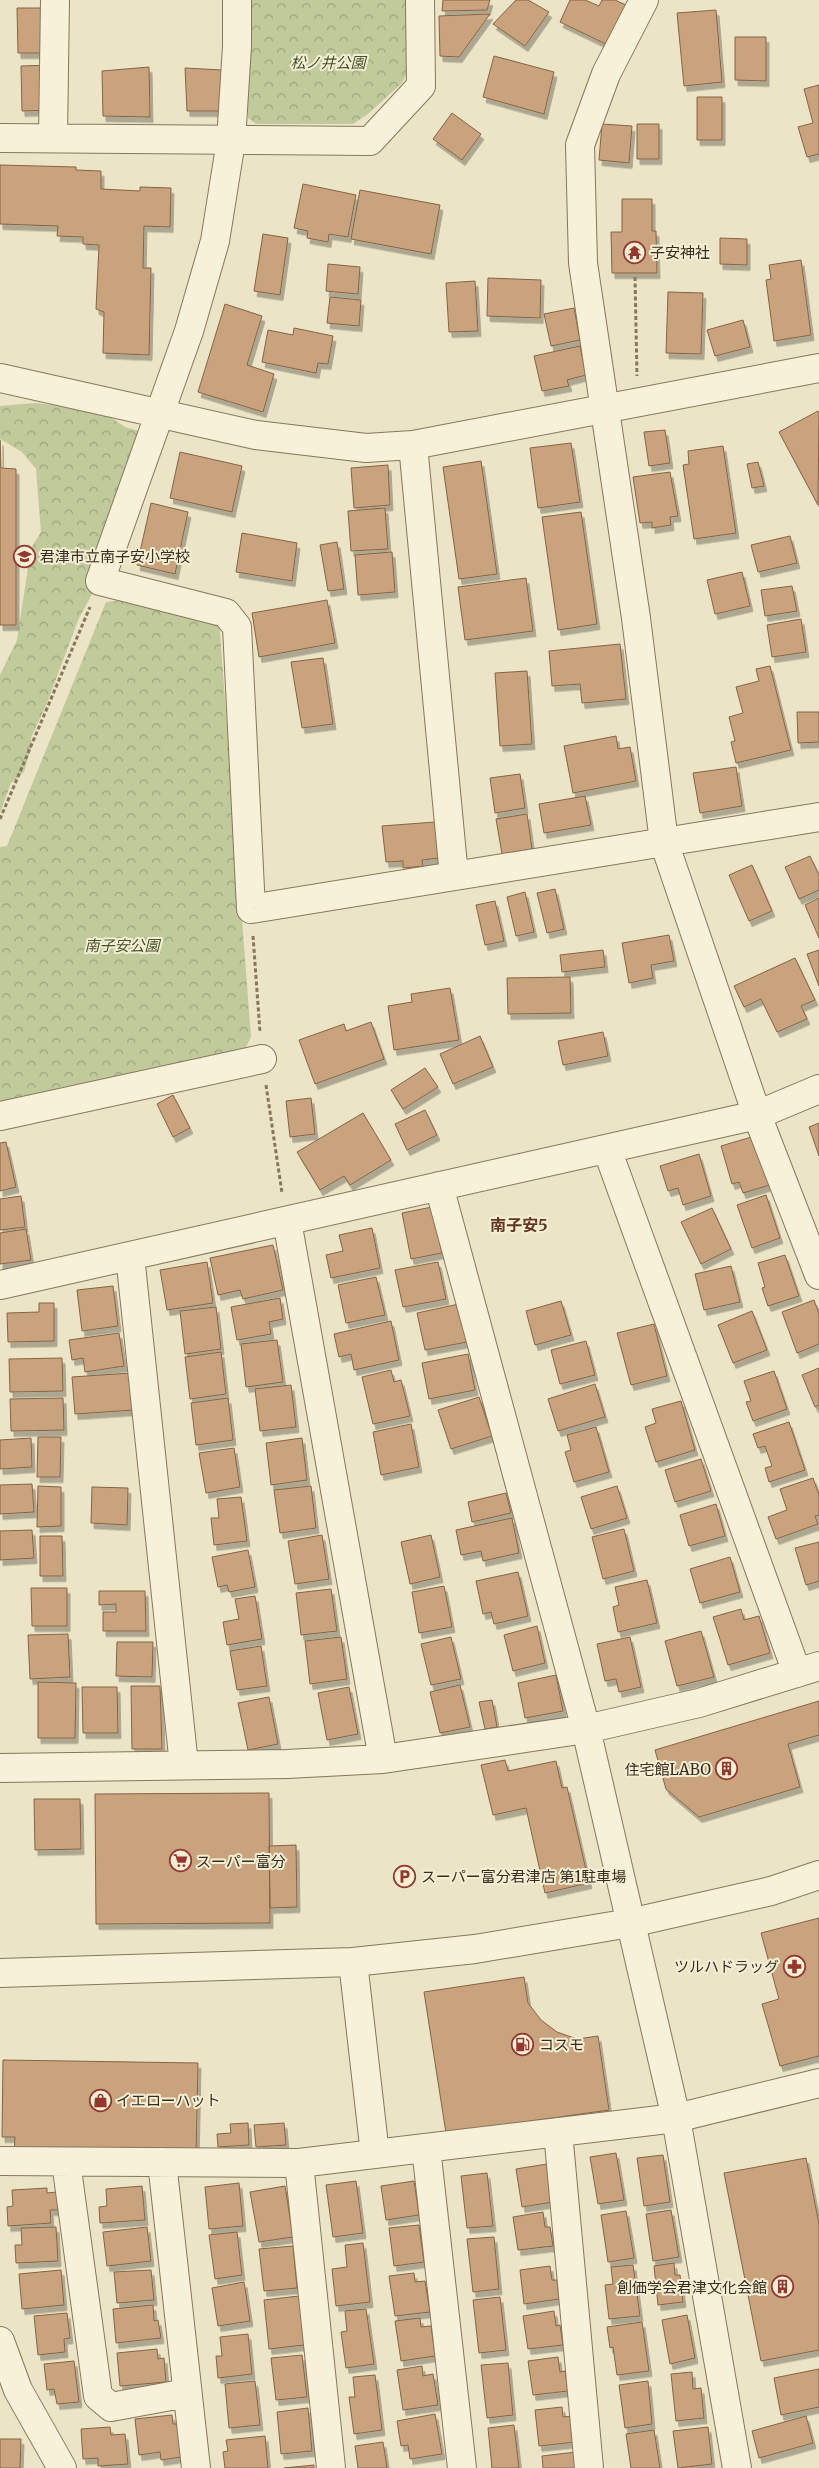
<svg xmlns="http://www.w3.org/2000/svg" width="819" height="2468" viewBox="0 0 819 2468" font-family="Merriweather,'Noto Sans JP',serif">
  <defs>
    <pattern id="forest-crowns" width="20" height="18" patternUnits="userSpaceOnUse" patternTransform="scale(1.25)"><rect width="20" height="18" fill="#c0ca9a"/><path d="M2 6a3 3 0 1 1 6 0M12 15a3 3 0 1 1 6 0" fill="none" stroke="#9da47d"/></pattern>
    <filter id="shadow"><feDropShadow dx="3" dy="5.5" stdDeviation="0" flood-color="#0004"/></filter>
  </defs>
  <rect width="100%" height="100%" fill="#ece4c6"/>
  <path fill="url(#forest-crowns)" d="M248,0H408L407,73L402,83L368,114L353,124H256L248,118Z
    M35,403L84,409L110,417L125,427L146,433L97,585L79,618L47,703L31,738L32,745L24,772L11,783L0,813V675L17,640L31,548L41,532L36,469L22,452L0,439V406Z
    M130,599L219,621L251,1037L243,1053L110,1077L107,1082L84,1090L61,1087L0,1112V847L7,846L106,602Z"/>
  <path fill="#c9a37d" stroke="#856343" filter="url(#shadow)" d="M443,0H490L487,10L442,11Z
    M516,0H528L549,12L525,46L493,24Z
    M570,0H585L599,6L602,0H615L628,6L610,46L560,22Z
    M17,8H48L49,53H18Z
    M716,10L722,82L684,86L677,13Z
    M490,14L459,57L440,56L439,16Z
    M735,37H766V81L735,80Z
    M494,56L554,72L544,114L483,97Z
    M52,65L53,110L22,111L21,66Z
    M149,67L150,117L103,116L102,71Z
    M185,68L222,70V111H187Z
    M819,85V154L807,157L798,127L813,123L804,89Z
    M697,97H722V140H697Z
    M452,113L481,134L462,160L433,139Z
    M602,124L632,126L629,163L599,160Z
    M637,124H659V159H637Z
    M0,165L76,167V170L101,171V189L140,191V187L171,188L170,227L144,226L143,268H151L149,355L103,353L104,312L96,309L99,245L83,244V237L57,236L58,226L0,224Z
    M303,184L356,195L348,237L329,234L328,242L307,238L308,231L294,228Z
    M360,190L440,205L431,254L351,239Z
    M622,199H652V231H656L657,273H612L611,232H622Z
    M263,234L288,238L280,295L254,291Z
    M720,238L747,239V265L720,264Z
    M801,260L811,335L774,341L766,280L771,279L769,265Z
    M328,264L360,267L358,294L326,291Z
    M488,278L541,280L540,318L487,316Z
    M475,281L478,331L449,332L446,283Z
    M668,292L703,293L701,354L666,353Z
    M330,297L361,300L359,326L327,323Z
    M225,304L262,316L247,365L274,374L263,412L198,392Z
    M574,308L580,340L551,346L544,314Z
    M743,320L750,347L715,356L707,330Z
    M294,328L333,336L328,364L318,363L316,373L262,362L268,330L293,335Z
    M580,346L586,375L567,380L569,386L542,391L534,356Z
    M818,411L819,413L818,505L779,432Z
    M665,430L670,463L649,466L644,432Z
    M0,440L1,468L16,469V625H0Z
    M571,443L580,502L538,508L530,448Z
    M723,446L736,533L694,539L683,465L689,464L688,451Z
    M180,452L242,466L232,512L170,498Z
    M481,461L497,574L459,579L443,467Z
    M758,462L764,486L752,488L747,464Z
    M388,465L390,505L354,508L351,468Z
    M670,472L678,516L670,517L671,525L652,528V522L640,523L633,477Z
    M151,503L188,512L175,574L137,565Z
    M385,508L388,549L351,551L348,511Z
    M581,512L597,624L558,630L542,517Z
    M242,533L297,543L292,581L236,572Z
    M790,536L797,563L758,572L751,545Z
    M337,542L344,589L328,591L320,545Z
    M392,552L395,592L358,595L355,555Z
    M742,572L750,606L715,614L707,580Z
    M526,578L533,631L465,640L458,587Z
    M792,586L797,611L765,616L761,590Z
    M327,600L335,643L259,657L252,613Z
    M801,619L806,652L772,657L767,625Z
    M620,644L626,699L582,703L580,684L552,686L549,651Z
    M323,658L333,724L302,728L291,662Z
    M770,666L791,750L736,763L731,742L735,741L729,717L743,713L736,687L759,681L756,669Z
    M527,671L532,744L500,746L495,673Z
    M797,712H819V742L798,743Z
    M616,736L618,749L630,747L636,781L573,793L564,746Z
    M736,767L742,806L700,813L693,773Z
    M520,774L525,808L495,813L490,778Z
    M585,796L591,825L544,833L539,804Z
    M527,814L532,849L502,854L496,819Z
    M435,822L439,858L422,860L423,866L403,868V861L386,862L382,826Z
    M810,856L819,875V890L799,899L785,867Z
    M752,865L772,911L749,921L729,875Z
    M555,889L564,929L547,933L537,893Z
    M525,892L534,932L516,936L507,897Z
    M819,898V938L805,905Z
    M495,901L504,941L485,945L476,905Z
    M669,935L674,961L651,965L653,978L629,983L622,943Z
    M603,950L605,967L562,972L560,955Z
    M819,950V986L807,954Z
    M795,958L815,1000L801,1006L807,1019L777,1032L761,999L744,1007L734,986Z
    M570,977L571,1013L508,1014L507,978Z
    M450,988L459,1040L394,1050L388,1006L412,1002L411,994Z
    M371,1022L384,1059L315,1084L299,1040L344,1024L346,1031Z
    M603,1032L608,1056L563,1065L558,1041Z
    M480,1036L493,1067L453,1084L440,1054Z
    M425,1068L438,1087L403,1109L391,1090Z
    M173,1095L190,1128L173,1137L157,1104Z
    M311,1098L315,1134L290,1137L286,1101Z
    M425,1110L437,1135L407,1150L395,1124Z
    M363,1113L391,1160L350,1185L344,1176L320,1190L297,1152Z
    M819,1123V1156L809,1127Z
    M755,1136L770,1185L743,1193L739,1182L732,1184L721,1146Z
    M6,1142L16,1187L0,1191V1143Z
    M699,1154L711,1196L683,1205L678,1188L668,1191L660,1166Z
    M766,1195L780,1238L752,1248L737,1205Z
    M21,1196L25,1227L0,1230V1199Z
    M432,1207L442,1253L411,1259L402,1213Z
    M712,1208L731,1249L701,1264L681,1222Z
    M372,1228L380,1268L331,1278L326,1255L343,1251L339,1235Z
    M26,1229L31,1260L0,1264V1233Z
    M273,1245L283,1290L243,1299L240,1290L218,1295L210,1258Z
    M785,1255L799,1296L768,1306L762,1288L765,1287L758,1263Z
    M207,1262L213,1303L167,1310L160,1270Z
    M438,1262L446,1299L403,1307L395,1270Z
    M731,1266L740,1302L704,1310L695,1274Z
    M376,1277L385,1315L346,1323L338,1285Z
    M113,1286L118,1326L82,1331L77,1290Z
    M280,1298L283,1319L269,1322L271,1334L237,1340L231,1307Z
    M814,1300L819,1314V1344L797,1353L782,1312Z
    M561,1301L571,1335L535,1345L526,1311Z
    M39,1303H54V1341L8,1342L7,1313L39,1312Z
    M459,1304L467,1342L425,1350L417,1313Z
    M216,1307L221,1349L185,1354L180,1311Z
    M752,1311L767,1350L733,1363L718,1325Z
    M391,1321L399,1360L354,1370L351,1354L339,1357L334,1334Z
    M654,1324L667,1376L631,1385L617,1333Z
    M119,1333L124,1366L85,1372L83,1358L72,1360L69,1340Z
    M277,1340L283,1382L246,1387L241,1344Z
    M586,1341L595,1375L560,1384L551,1350Z
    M221,1352L226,1394L190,1399L185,1357Z
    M468,1354L475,1390L429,1399L422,1363Z
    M62,1358L63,1391L10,1392L9,1359Z
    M819,1368V1405L815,1407L802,1375Z
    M391,1370L394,1382L401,1380L410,1416L373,1424L362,1377Z
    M774,1371L787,1409L753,1421L746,1402L751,1401L744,1381Z
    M131,1373L134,1410L75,1414L72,1377Z
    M595,1384L605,1417L558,1431L548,1399Z
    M291,1385L296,1427L260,1431L255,1389Z
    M479,1397L492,1436L451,1449L438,1410Z
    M63,1398L64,1430L11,1431L10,1399Z
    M228,1398L233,1440L196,1445L191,1403Z
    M681,1401L695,1450L656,1462L645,1427L656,1423L652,1409Z
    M789,1422L805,1470L769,1482L765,1468L772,1466L765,1446L758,1448L753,1434Z
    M411,1424L419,1467L381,1475L373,1432Z
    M596,1427L609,1472L574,1482L565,1452L571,1450L567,1435Z
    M38,1437H61L60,1477H37Z
    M31,1438L32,1467L0,1469V1440Z
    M302,1438L307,1480L271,1485L266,1443Z
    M234,1448L240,1487L206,1493L199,1453Z
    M701,1459L711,1491L675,1502L665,1470Z
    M813,1478L819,1495V1515L815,1516L818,1524L776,1539L768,1517L787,1510L780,1489Z
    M32,1484L34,1512L0,1514V1485Z
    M38,1486L61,1487V1526L37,1527Z
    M311,1486L316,1528L280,1533L274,1490Z
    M617,1486L627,1518L591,1529L581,1497Z
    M92,1487L128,1488L127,1525L91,1523Z
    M506,1493L511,1513L472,1522L468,1502Z
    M241,1497L247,1541L214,1545L211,1518H219L217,1499Z
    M716,1504L725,1536L689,1546L680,1515Z
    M512,1518L519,1553L483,1561L481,1551L461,1555L456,1530Z
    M624,1529L634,1571L603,1579L592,1537Z
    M32,1530L34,1558L0,1560V1531Z
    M322,1535L329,1579L295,1584L288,1541Z
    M431,1535L440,1577L410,1584L401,1542Z
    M40,1536H62L63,1576H40Z
    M819,1542V1581L806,1585L795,1548Z
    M248,1550L255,1587L229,1592L227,1585L218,1587L212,1557Z
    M730,1557L740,1592L700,1603L690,1569Z
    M518,1572L528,1616L494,1624L491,1612L483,1614L476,1581Z
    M647,1580L657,1623L618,1632L613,1607L619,1605L615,1587Z
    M444,1586L452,1627L419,1633L412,1592Z
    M31,1588H67V1626H32Z
    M331,1589L337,1631L301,1635L296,1593Z
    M99,1591H145L146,1631H103V1612H116V1604L99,1605Z
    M255,1596L262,1639L227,1645L223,1622L239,1619L235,1599Z
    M741,1609L744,1620L759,1616L770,1653L728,1665L713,1617Z
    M537,1626L545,1663L513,1671L504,1635Z
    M701,1631L714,1677L677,1686L665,1641Z
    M68,1634L70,1677L30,1679L28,1635Z
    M341,1637L347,1679L310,1684L305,1641Z
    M451,1637L461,1679L431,1685L421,1644Z
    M630,1637L641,1687L619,1692L616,1679L605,1681L597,1644Z
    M117,1642H153L152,1677L116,1676Z
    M261,1646L267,1686L237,1690L230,1651Z
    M556,1675L563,1711L525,1718L518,1683Z
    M38,1682L76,1683L75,1738H38Z
    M460,1685L470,1727L440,1733L430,1692Z
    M131,1686H160L162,1749H132Z
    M82,1687H117L118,1733H83Z
    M349,1687L358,1734L327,1740L318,1693Z
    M269,1697L278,1744L248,1750L238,1703Z
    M492,1700L497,1727L485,1729L479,1702Z
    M819,1701V1735L788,1744L800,1787L699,1817L666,1789L655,1750Z
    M505,1760L508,1771L556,1761L562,1788L567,1787L589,1883L545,1893L526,1808L493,1815L481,1765Z
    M269,1793L270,1923L96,1924L95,1794Z
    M34,1799H80L81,1849L35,1850Z
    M296,1845L297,1907L270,1908L269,1846Z
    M819,1918V2056L780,2066L762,2004L779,1999L761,1933Z
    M524,1977L528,2003L541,2020L557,2032L577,2039L598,2036L609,2110L446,2133L424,1992Z
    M3,2060L198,2063L196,2157L14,2155L15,2137H2Z
    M248,2123L249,2145L218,2147L217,2134L231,2133L230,2124Z
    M284,2123L286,2145L256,2147L254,2125Z
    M616,2153L624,2200L598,2204L590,2157Z
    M663,2155L670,2202L644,2206L637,2158Z
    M806,2158L819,2224V2350L761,2361L724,2173Z
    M547,2164L553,2202L522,2207L516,2169Z
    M487,2173L493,2226L467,2228L461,2176Z
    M356,2181L363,2233L333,2237L326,2185Z
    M414,2181L419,2215L386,2220L381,2186Z
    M239,2183L243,2226L209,2229L205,2187Z
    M142,2186L145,2220L100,2223L99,2207L107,2206L106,2189Z
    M285,2186L293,2237L259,2242L250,2192Z
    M47,2188V2193L57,2192L58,2210H50L51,2223L8,2226L7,2207L13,2206L12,2190Z
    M671,2210L679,2257L653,2261L646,2214Z
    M626,2211L634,2258L608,2262L601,2215Z
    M543,2212L545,2227H550L553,2246L518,2250L513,2217Z
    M419,2225L424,2262L394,2266L389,2228Z
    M56,2227L58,2261L16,2263L15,2245H22L21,2228Z
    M147,2227L151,2261L107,2266L103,2232Z
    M237,2232L242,2275L215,2279L209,2235Z
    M494,2237L499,2289L473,2292L467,2239Z
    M363,2243L370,2302L336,2306L332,2269L347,2267L345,2245Z
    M293,2246L297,2288L264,2291L259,2249Z
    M674,2263L675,2275H680L683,2302L658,2305L654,2266Z
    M633,2265L640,2316L609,2319L605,2285L613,2284L611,2267Z
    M550,2266L552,2280H557L559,2299L524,2304L520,2270Z
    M61,2270L64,2305L22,2309L19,2274Z
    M151,2270L154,2300L117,2303L114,2272Z
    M414,2273L415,2282L425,2281L430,2312L395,2316L389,2276Z
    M244,2282L250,2321L218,2326L212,2288Z
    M299,2296L304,2345L269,2349L264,2300Z
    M500,2297L506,2350L479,2353L473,2300Z
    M153,2305L154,2321L158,2320L161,2338L116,2343L113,2309Z
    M366,2309L374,2364L346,2368L341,2332L347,2331L345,2311Z
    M554,2311L556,2326L560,2325L563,2345L528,2349L523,2316Z
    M67,2313L70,2338L64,2339L65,2352L38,2355L34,2316Z
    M687,2315L695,2358L670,2364L662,2320Z
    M420,2318L421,2327L431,2326L435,2356L401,2361L395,2321Z
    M642,2322L649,2371L617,2375L613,2347L610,2348L607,2327Z
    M248,2334L252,2374L218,2378L216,2356H222L220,2337Z
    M157,2349L158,2359L164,2358L166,2382L120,2386L117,2353Z
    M302,2355L307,2397L276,2400L271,2358Z
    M558,2357L560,2372L565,2371L568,2391L533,2395L528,2361Z
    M74,2361L79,2402L57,2404L54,2389L47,2390L44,2364Z
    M508,2363L513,2415L487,2418L481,2365Z
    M422,2366L423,2376L433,2374L438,2405L403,2410L397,2370Z
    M819,2369V2407L781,2415L774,2378Z
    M692,2372L693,2389L701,2388L704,2418L676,2421L671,2374Z
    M375,2375L382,2430L354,2434L349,2397H355L353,2377Z
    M255,2381L260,2425L229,2428L225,2384Z
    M648,2381L652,2424L625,2428L619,2385Z
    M562,2407L563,2417L573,2416L576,2442L539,2446L535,2410Z
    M308,2408L312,2451L281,2454L277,2412Z
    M435,2414L442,2454L410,2459L408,2445L401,2446L397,2421Z
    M172,2415L173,2424H178L181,2457L161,2460L160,2452L139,2455L135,2419Z
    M806,2416L813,2443L759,2458L752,2431Z
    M514,2425L519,2468H492L488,2428Z
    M110,2427L111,2435L125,2434L128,2464L98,2466V2458L83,2459L81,2429Z
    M708,2427L712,2464L678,2468L673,2431Z
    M654,2430L660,2468H631L626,2434Z
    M265,2436L268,2468H225L223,2452L228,2451L226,2440Z
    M0,2439H21L20,2468H0Z
    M383,2442L387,2468H358L355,2446Z
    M576,2452L578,2468H543L542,2456Z
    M314,2465V2468H284Z"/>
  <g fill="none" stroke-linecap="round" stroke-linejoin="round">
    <defs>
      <path id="minor" d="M237,0V46L231,141L215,241L189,331L100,581L226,613L237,627L251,909L819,817
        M644,0L606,74L580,145L583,263L636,618L664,842L757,1115L819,1275
        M0,138L370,141L421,86L420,0
        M53,138L55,0
        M0,378L256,435L366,448L413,445L819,368
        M413,445L454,876
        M0,1116L262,1059
        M607,1149L797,1673
        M439,1186L586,1729L676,2118L737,2468
        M287,1221L383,1759
        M130,1256L184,1765
        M0,1285L757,1115L819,1089
        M0,1768L287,1764L383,1759L586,1729L699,1703L819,1666
        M353,1962L375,2154
        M0,1973L353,1962L475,1949L630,1923L771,1891L819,1875
        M558,2132L589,2468
        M426,2148L462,2468
        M0,2161L299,2163L676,2118L819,2083
        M66,2162L98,2396L111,2407L187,2393
        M162,2162L196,2468
        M299,2163L331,2468
        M0,2341L18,2390L62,2468"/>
    </defs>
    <use href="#minor" stroke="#87765c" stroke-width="30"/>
    <path stroke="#87765c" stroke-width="3" stroke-dasharray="4 2.5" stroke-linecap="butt" d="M635,277L637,376
      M0,819L90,607
      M253,936L260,1032
      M266,1085L282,1193"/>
    <use href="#minor" stroke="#f7f1d9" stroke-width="28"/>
  </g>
  <defs>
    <symbol id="temple-ring" viewBox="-11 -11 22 22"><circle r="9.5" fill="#f4eed5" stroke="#93372f" stroke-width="1.5"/><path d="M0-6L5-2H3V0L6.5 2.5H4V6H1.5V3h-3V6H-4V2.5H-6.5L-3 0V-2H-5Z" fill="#93372f"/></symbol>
    <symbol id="school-ring" viewBox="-11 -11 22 22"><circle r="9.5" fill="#f4eed5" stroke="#93372f" stroke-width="1.5"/><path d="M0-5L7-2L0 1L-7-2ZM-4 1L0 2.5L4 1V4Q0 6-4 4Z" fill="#93372f"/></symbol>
    <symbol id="building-ring" viewBox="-11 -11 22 22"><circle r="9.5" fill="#f4eed5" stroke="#93372f" stroke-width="1.5"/><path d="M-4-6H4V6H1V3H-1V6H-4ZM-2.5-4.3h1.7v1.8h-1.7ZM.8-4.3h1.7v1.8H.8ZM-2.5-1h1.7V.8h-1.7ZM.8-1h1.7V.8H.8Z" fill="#93372f"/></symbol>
    <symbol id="supermarket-ring" viewBox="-11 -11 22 22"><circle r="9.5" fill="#f4eed5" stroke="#93372f" stroke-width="1.5"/><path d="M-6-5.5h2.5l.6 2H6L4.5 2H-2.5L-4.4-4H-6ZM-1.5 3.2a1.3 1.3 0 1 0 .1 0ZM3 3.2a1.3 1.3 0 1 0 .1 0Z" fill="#93372f"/></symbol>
    <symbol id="parking-ring" viewBox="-11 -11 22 22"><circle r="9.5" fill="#f4eed5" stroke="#93372f" stroke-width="1.5"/><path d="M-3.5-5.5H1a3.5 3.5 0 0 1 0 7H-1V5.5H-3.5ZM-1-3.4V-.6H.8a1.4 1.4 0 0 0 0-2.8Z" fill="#93372f"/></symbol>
    <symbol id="pharmacy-ring" viewBox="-11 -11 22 22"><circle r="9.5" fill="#f4eed5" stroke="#93372f" stroke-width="1.5"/><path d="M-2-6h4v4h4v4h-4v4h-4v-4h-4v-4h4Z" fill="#93372f"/></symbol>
    <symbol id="fuel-ring" viewBox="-11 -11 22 22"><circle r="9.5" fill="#f4eed5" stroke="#93372f" stroke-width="1.5"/><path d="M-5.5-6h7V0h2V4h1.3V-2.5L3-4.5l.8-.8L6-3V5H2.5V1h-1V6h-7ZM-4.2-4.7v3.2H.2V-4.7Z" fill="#93372f"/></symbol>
    <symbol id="shop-ring" viewBox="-11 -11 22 22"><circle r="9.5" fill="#f4eed5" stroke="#93372f" stroke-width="1.5"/><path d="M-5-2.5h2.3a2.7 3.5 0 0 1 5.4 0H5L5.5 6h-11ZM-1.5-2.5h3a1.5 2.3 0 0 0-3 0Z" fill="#93372f"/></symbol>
  </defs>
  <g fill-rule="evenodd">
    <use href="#temple-ring" x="622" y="240" width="25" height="25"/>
    <use href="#school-ring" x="12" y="544" width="25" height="25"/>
    <use href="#building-ring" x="714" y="1756" width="25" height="25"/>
    <use href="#supermarket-ring" x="168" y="1848" width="25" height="25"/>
    <use href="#parking-ring" x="392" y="1864" width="25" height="25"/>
    <use href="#pharmacy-ring" x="782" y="1954" width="25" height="25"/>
    <use href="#fuel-ring" x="510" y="2032" width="25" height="25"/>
    <use href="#shop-ring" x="88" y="2088" width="25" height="25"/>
    <use href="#building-ring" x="770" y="2274" width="25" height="25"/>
  </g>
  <g text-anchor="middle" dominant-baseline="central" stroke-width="4" stroke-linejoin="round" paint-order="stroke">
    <g font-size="15" font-style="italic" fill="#445327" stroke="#f4eed5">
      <text x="328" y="62">松ノ井公園</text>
      <text x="122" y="945">南子安公園</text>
    </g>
    <g font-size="15" fill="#382d1f" stroke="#f4eed5" text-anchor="start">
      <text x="650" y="252">子安神社</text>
      <text x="40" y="556">君津市立南子安小学校</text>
      <text x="711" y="1769" text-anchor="end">住宅館LABO</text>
      <text x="196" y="1861">スーパー富分</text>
      <text x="421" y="1876">スーパー富分君津店 第1駐車場</text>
      <text x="779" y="1966" text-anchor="end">ツルハドラッグ</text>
      <text x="539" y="2044">コスモ</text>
      <text x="116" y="2100">イエローハット</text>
      <text x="767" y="2287" text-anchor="end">創価学会君津文化会館</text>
    </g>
    <g font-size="16" font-weight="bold" fill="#623421" stroke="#f4eed5">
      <text x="519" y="1225">南子安5</text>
    </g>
  </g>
</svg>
